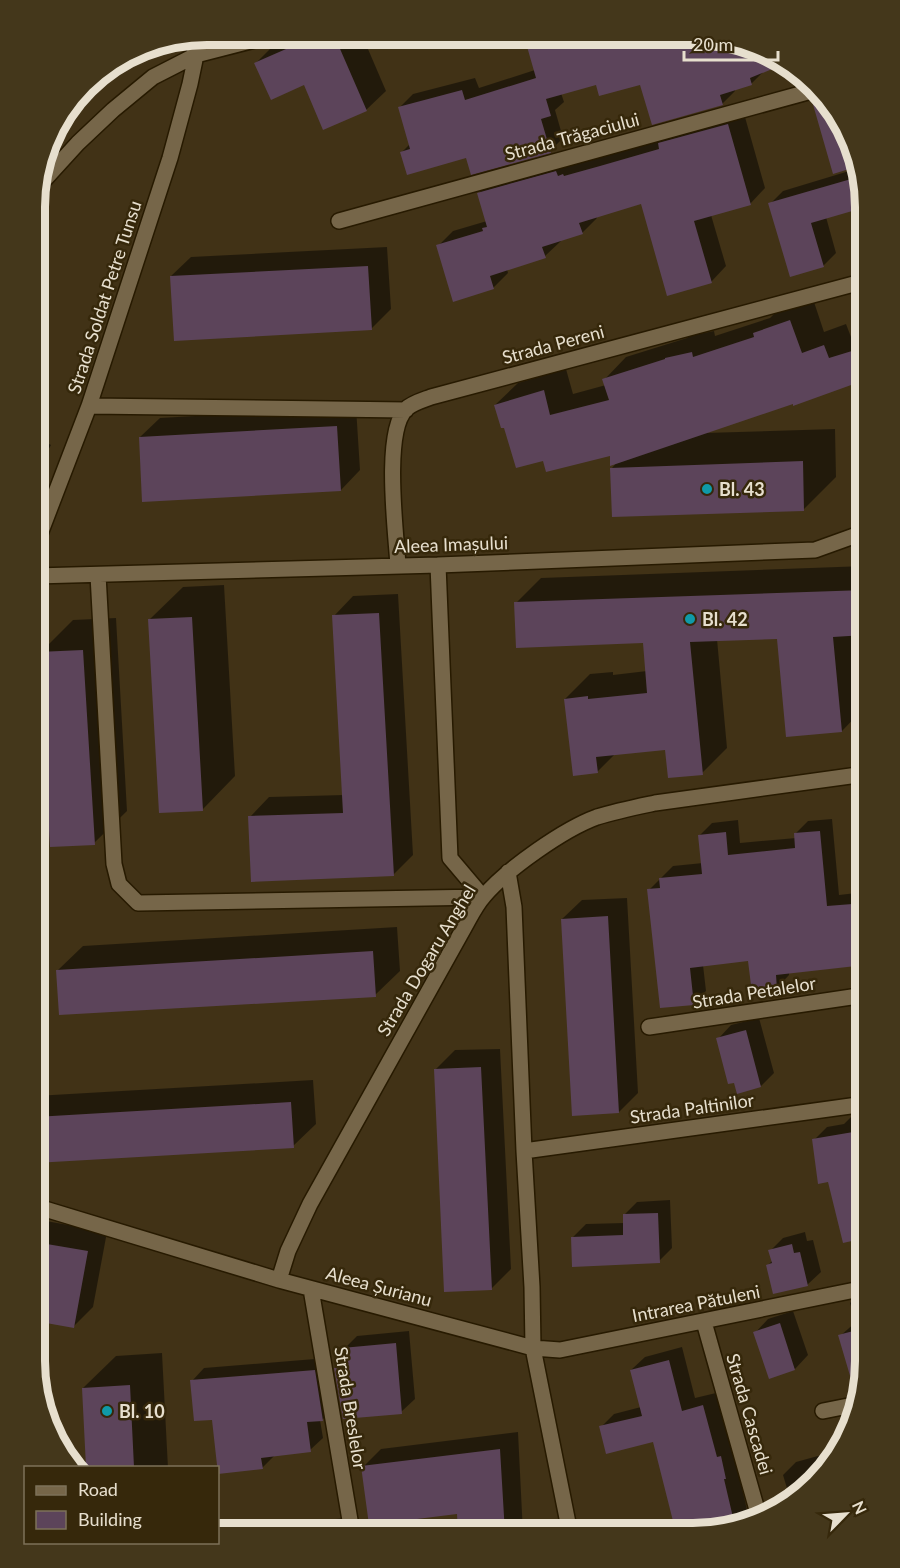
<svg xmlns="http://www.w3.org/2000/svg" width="900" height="1568" viewBox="0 0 900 1568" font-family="Lato,sans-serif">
  <rect width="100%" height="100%" fill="#413216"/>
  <path fill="#0007" d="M295,35H362L386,91L366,110L256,63L275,44Z
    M529,37L726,38L780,64L764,71L752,83L735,89V91L722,104L641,84L597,83L561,93L564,102L555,110L563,138L550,151L467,157L402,152L410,144L400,107L413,94L475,78L479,88L535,70Z
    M133,53L126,58L129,62L116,75L90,96L92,99L79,112L58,129L56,126L93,78Z
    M743,110L765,188L750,204L711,215L726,266L711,282L642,202L596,216L597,218L582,233L560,240L561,241L545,256L507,269L508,273L493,288L438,246L453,231L487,221L478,194L494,178Z
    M859,168L865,205L826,217L836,253L823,266L770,204L783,191Z
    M387,247L391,309L371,329L171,276L191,257Z
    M813,299L824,332L846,324L851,337L865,332V384L864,379L704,433L835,429L836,477L804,509L612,468L617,462L611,454L544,459L505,426L495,405L518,383L566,369L573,394L606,385L604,380L626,357L687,338L689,336L714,331L715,336L770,318L777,311Z
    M356,407L360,470L341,490L140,437L160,418Z
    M36,437L51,445L36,472Z
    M865,566V634H860L865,691V707L842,731L778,637L717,639L727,748L702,773L667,748L616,753L597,772L565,699L590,674L613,672V675L647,671L644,642L516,603L541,578Z
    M224,585L235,776L203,809L150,619L183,587Z
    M398,594L413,855L393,875L250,817L269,797L344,795L334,616L353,596Z
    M116,618L127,811L94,843L40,653L73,620Z
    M832,819L839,895L865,892V963L789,972V975L777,988L749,959L703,965L706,991L693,1003L649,890L673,866L703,863L700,835L712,823L738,820L740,843L796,838L795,834L808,821Z
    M627,898L638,1093L619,1112L562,919L582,900Z
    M397,927L400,971L375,995L58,970L83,946Z
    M865,1010V1051H860L856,1019Z
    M759,1018L774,1073L761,1086L718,1039L731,1025Z
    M500,1049L511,1269L491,1289L435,1070L455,1050Z
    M313,1080L316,1124L293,1146L35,1161V1096Z
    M865,1111V1237L844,1242L830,1180L814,1140L827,1127L844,1124L855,1113Z
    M670,1200L672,1248L659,1261L572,1238L586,1224L624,1223V1215L637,1202Z
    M35,1219L107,1232L93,1307L74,1326L35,1319Z
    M805,1232L807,1241L813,1240L821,1272L807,1285L768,1265L772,1261L770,1251L783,1238Z
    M864,1290H865V1373L864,1376L852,1379L840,1336L856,1322L850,1303Z
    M793,1311L808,1355L795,1369L755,1333L768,1319Z
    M409,1331L415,1399L401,1412L336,1368L345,1359L344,1349L357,1336Z
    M682,1347L695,1398L716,1393L730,1444L734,1443L739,1464L737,1466L750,1523L749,1524L693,1534L680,1533L654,1440L601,1427L614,1414L641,1407L631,1370L645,1357Z
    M162,1353L168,1468H87L83,1388L116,1356Z
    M327,1358L335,1407L323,1419L320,1420L323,1438L310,1450L275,1455L262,1468L213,1418L192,1381L204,1368Z
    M518,1432L523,1533H460L459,1513L363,1467L381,1449Z
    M836,1451L830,1466L789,1495L783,1475L796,1462Z
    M346,1518L347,1532H247L252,1527Z"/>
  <path fill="#5c445a" d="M318,35H334L367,111L323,130L304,85L271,100L254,63Z
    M524,36L726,38L782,65L750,78L752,85L720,95L723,105L652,125L640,85L599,96L596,85L546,99L551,116L541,119L551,153L471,175L466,158L407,175L400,152L410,149L398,107L462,90L465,100L536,78Z
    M820,98L856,151L859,166L833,174L812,101Z
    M728,124L751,205L694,221L712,283L667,296L641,204L579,223L583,234L542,247L546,258L490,276L494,289L453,302L436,245L483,231L482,228L487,227L477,193L556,171L558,176L563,174L564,176L600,166L659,149L658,143Z
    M858,177L866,207L811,223L824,267L790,277L768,203Z
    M368,266L372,330L174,341L170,276Z
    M790,320L802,353L824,345L829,358L865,347V380L793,406V404L610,466V456L546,472L543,461L516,468L504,428H501L494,405L544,390L550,415L609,400L602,379L665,359V358L692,352L693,357L754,337L753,333Z
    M337,426L341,491L142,502L139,437Z
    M803,461L804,511L612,517L610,468Z
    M865,590V635L833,637L842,732L786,737L777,639L690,642L703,775L668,778L665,750L596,757L598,773L573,776L564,699L588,696V699L647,693L643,643L516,648L514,602Z
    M379,613L394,876L251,882L248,816L343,813L332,615Z
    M192,617L203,811L159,813L148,619Z
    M83,650L95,845L50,847L38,652Z
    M820,831L827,906L865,903V965L776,975L777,989L752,993L748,961L690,968L694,1005L660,1008L647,889L660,888L659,878L702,874L698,835L726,832L728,855L795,848L794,833Z
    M608,916L619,1113L572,1116L561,919Z
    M373,951L376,997L59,1015L56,970Z
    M746,1030L761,1087L737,1094L734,1083L728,1084L716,1038Z
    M481,1067L492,1290L444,1292L434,1069Z
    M291,1102L294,1148L35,1163V1117Z
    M865,1130V1238L843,1243L828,1182L818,1184L812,1139Z
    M658,1213L660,1263L572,1267L571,1237L623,1235V1214Z
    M35,1242L88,1251L74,1328L35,1321Z
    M792,1244L794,1253L800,1252L808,1286L773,1294L766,1265L772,1263L768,1250Z
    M780,1323L795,1370L769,1379L753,1332Z
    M865,1328V1373L856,1396L838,1335Z
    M396,1343L402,1414L343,1419L334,1368L344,1367L342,1348Z
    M669,1360L682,1411L703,1405L717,1457L721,1456L726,1479H724L735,1526L693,1533H679L676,1520L673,1521L653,1442L606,1454L599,1426L642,1416L630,1370Z
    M315,1370L323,1421L307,1422L311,1452L261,1458L263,1469L218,1474L212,1420L194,1421L190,1380Z
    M130,1385L134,1467H86L82,1388Z
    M500,1449L505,1533H458L457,1514L369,1525L361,1466Z"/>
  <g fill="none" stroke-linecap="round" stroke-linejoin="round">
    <defs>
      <path id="minor" d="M36,189L78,143L113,110L153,77L196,55L274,35
        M339,221L815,90
        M89,406L406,410
        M35,547L89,406L170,158L190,84L196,55L192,38
        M398,565C396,533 383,432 406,409C412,403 423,400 431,397L865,281
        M438,565L450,858L483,897
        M98,575L114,864L119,884L138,903L483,897
        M35,576L438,565L815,550L865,532
        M508,872L514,907L524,1151L532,1287L533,1348L560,1350L865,1288
        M649,1027L865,995
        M524,1151L865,1104
        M35,1206L279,1280L533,1348L570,1533
        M279,1280L288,1251L310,1204L460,935C468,922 474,907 484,896C507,869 564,829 597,817C616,811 636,807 655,803L865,774
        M311,1289L352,1532
        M704,1322L759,1517
        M823,1411L853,1405"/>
    </defs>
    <use href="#minor" stroke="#271a00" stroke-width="18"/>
    <use href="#minor" stroke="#766649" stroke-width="15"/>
  </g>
  <g fill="#0f9aa8" stroke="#36280b" stroke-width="2">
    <circle cx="707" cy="489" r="6"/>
    <circle cx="690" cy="619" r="6"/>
    <circle cx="107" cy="1411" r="6"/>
  </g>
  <g text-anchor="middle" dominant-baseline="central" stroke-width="5" stroke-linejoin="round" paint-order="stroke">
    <g font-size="18" fill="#e7dfce" stroke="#36280b">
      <text transform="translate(572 136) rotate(-15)">Strada Trăgaciului</text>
      <text transform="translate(104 297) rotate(-72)">Strada Soldat Petre Tunsu</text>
      <text transform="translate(553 344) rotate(-15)">Strada Pereni</text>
      <text transform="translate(451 544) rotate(-2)">Aleea Imașului</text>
      <text transform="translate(426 960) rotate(-59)">Strada Dogaru Anghel</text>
      <text transform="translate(754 992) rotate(-9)">Strada Petalelor</text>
      <text transform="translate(692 1108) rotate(-8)">Strada Paltinilor</text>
      <text transform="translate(379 1286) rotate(15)">Aleea Șurianu</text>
      <text transform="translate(696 1303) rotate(-11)">Intrarea Pătuleni</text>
      <text transform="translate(351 1408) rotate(81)">Strada Breslelor</text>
      <text transform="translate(750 1414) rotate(74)">Strada Cascadei</text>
    </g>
    <g font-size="18" font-weight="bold" fill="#e7dfce" stroke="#36280b" text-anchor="start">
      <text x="719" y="489">Bl. 43</text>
      <text x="702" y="619">Bl. 42</text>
      <text x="119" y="1411">Bl. 10</text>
    </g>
  </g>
  <path d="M0 0H900V1568H0ZM207 45H693A162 162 0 0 1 855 207V1361A162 162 0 0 1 693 1523H207A162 162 0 0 1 45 1361V207A162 162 0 0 1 207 45Z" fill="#44371b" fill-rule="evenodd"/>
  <path fill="none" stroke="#e7dfce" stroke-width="8" d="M207 45H693A162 162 0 0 1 855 207V1361A162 162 0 0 1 693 1523H207A162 162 0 0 1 45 1361V207A162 162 0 0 1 207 45Z"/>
  <rect x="24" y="1466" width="195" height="78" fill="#36280b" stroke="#7d7159" stroke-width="1.5"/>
  <rect x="36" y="1486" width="30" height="9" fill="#766649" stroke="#7d7159" stroke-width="1.5"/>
  <text x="78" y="1496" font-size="18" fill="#e7dfce">Road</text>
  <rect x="36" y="1511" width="30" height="18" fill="#5c445a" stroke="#7d7159" stroke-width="1.5"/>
  <text x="78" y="1526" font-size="18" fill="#e7dfce">Building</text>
  <g transform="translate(846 1514) rotate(65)" stroke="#36280b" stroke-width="4.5" paint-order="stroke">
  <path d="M0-4.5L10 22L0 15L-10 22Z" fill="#e7dfce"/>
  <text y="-9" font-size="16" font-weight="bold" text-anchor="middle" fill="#e7dfce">N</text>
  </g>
  <path d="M684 51v9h94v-9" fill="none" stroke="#e7dfce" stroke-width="3"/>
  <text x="693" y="51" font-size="18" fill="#e7dfce" stroke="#36280b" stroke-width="4.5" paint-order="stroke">20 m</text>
</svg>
